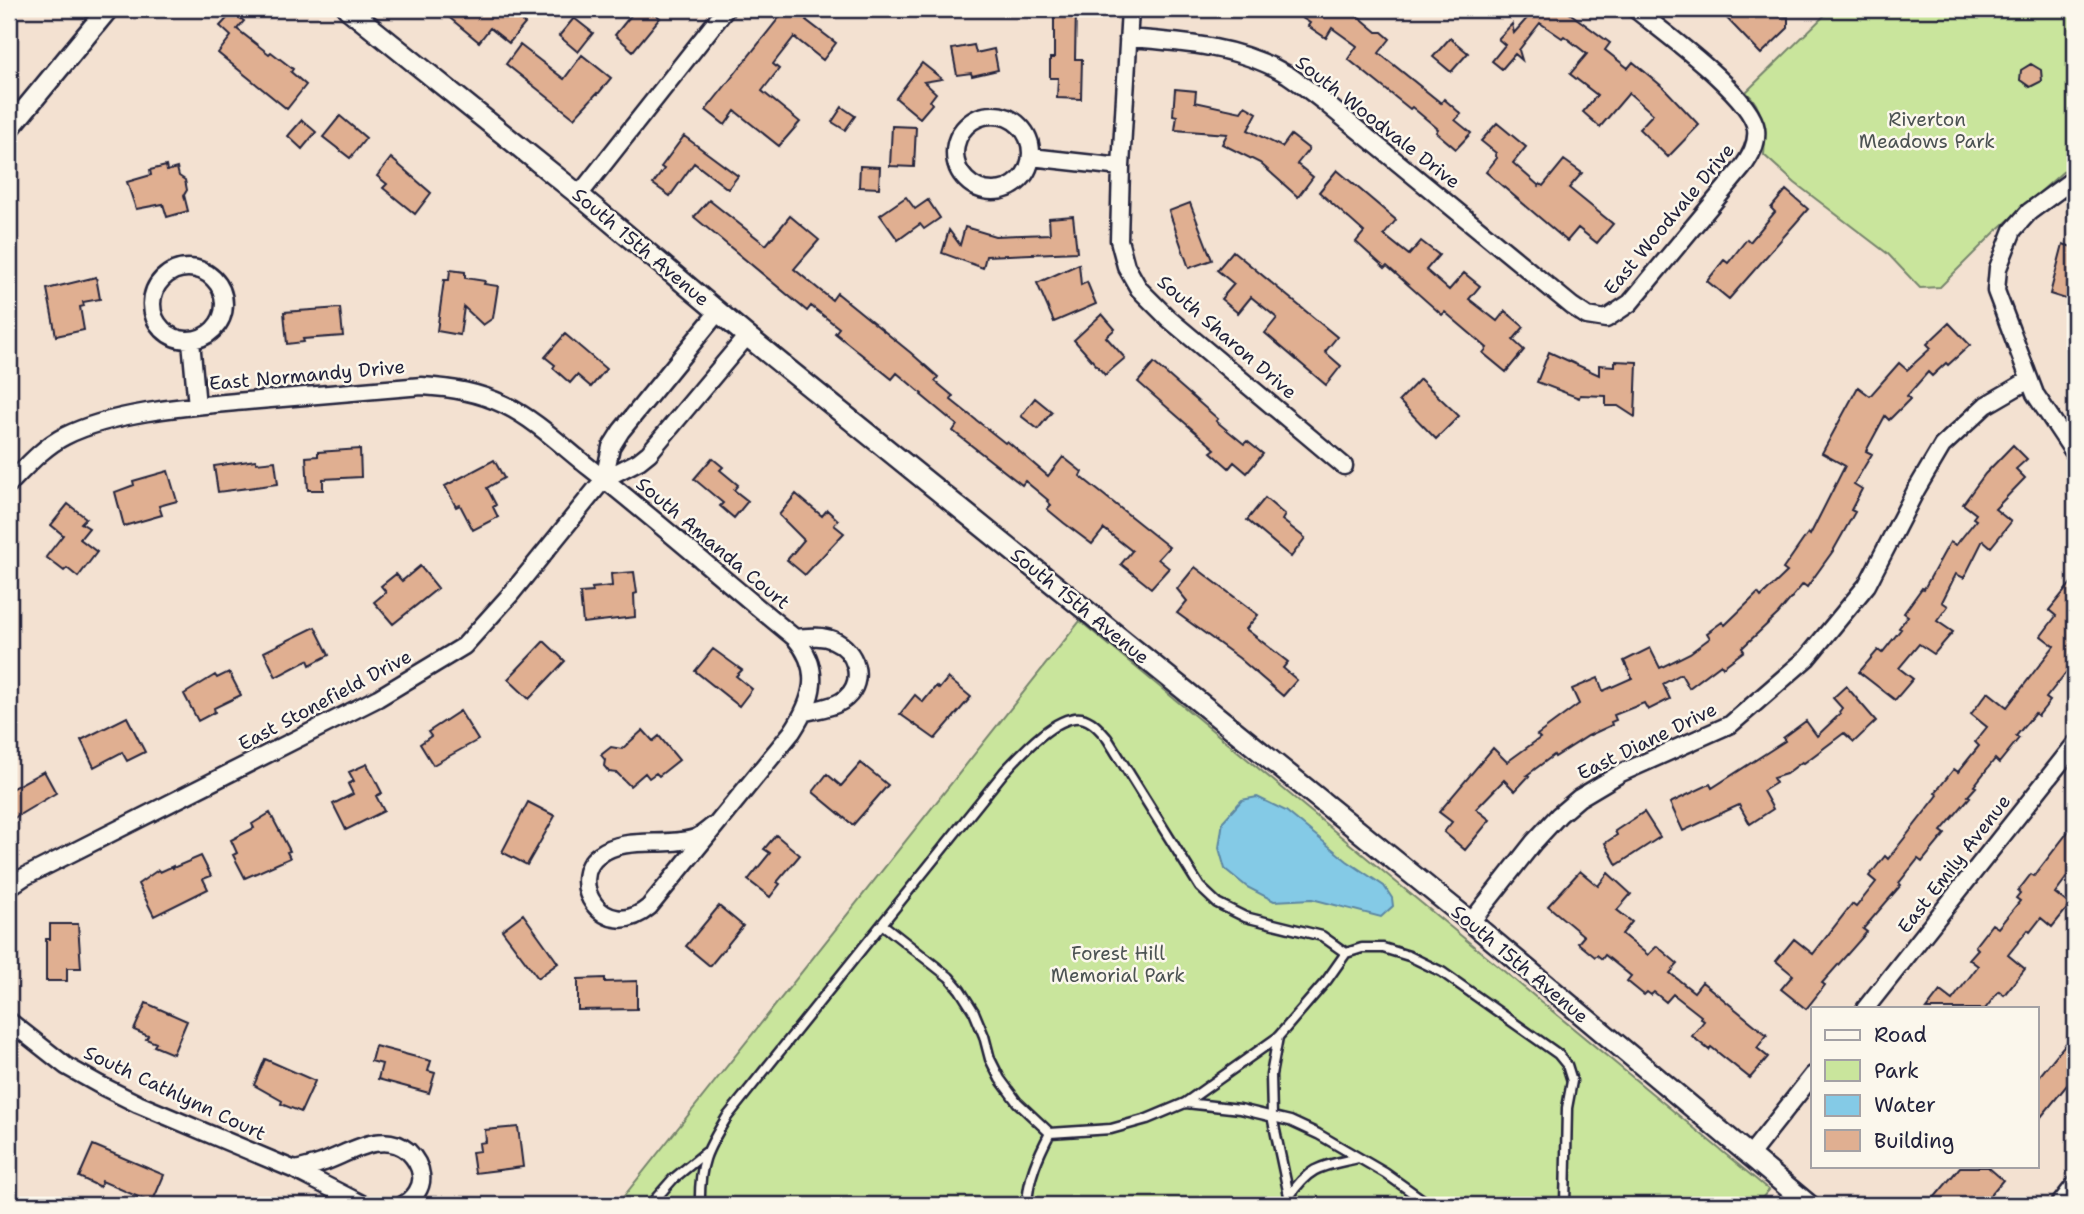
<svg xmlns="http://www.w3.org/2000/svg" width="2084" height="1214" viewBox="0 0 2084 1214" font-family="'Shantell Sans',sans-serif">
  <rect width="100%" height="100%" fill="#f3e1d1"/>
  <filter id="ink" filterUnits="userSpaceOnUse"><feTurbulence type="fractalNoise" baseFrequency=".0143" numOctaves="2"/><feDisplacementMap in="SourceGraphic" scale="14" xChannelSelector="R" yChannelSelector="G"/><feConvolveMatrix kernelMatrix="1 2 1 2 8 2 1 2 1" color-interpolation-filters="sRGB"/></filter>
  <g filter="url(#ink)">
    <path fill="#c9e59c" stroke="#76846c" stroke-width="2" d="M1831,9H2075V161L1994,233L1940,287L1920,288L1888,254L1795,183L1764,155C1766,134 1763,106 1746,92Z
      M1080,621L1769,1190L1756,1205H617Z"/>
    <path fill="#84cae6" stroke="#5d87a2" stroke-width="2" d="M1257,797L1286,811L1347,861L1384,886L1392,898L1393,906L1381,917L1312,899L1274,901L1247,887L1225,869L1219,848L1223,821L1242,800Z"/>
    <path fill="#e0af91" stroke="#22223b" stroke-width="2" d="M439,9H505L525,24L509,43L490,28L479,42Z
      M636,9H648L660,18L633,51L615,35Z
      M786,9H815L806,20L836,43L823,60L794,37L773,64L779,69L762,91L800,122L779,146L735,111L725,125L706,110Z
      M1054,9H1076L1075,59H1082L1081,99L1057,98L1058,78H1050V58H1054Z
      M1288,9H1350L1377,32H1382L1390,39L1379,53L1441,103L1444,99L1461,114L1455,120L1471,133L1456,149L1436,132L1438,129L1412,107L1410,109L1348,59L1357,46L1332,28L1326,38L1308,26L1310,23Z
      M1522,9H1564L1610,43L1605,50L1628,68L1633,62L1664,88L1699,125L1668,157L1639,129L1653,114L1629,93L1600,127L1583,112L1597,95L1570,74L1587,54L1564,36L1562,38L1540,23L1519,50L1522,60L1515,54L1502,69L1492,61L1505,45L1498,39L1512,24L1514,33L1530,15Z
      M1718,9H1772L1779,16L1788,17V28L1761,54Z
      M233,12L244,21L237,29L269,54L271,52L293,69L291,72L306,85L287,109L218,53L231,36L220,26Z
      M574,18L593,33L578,52L559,36Z
      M1450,38L1468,53L1451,72L1433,57Z
      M520,45L564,79L582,55L611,78L598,94L597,93L574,118L506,64Z
      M974,45L976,53L994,49L998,70L972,76L971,73L957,75L952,49Z
      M922,63L942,79L924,82L936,93L930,101L932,104L920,118L896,98Z
      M2031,64L2041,70L2042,81L2030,87L2020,80L2021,70Z
      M1175,89L1196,91L1195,102L1241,112L1245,106L1257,113L1248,130L1282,147L1291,135L1309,149L1297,164L1313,177L1298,197L1260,163L1222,144L1227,134L1175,130L1177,116L1173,115Z
      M842,107L855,116L845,130L832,122Z
      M340,116L366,138L350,158L323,137Z
      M302,120L316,132L302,149L288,136Z
      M1497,123L1526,147L1513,163L1539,186L1540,184L1543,186L1564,160L1582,173L1569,188L1613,224L1597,243L1578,228L1567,241L1486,172L1497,158L1495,155L1496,153L1481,141Z
      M892,126L916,127L914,167L890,166Z
      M684,136L738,176L728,189L694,163L670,196L653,184L664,169L661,167Z
      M391,158L431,193L415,214L383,188L387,184L377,176Z
      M166,166L167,171L177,168L179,176L185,180L187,190L184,195L188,211L167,217L163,204L136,209L127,182L151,175L150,170Z
      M860,166L880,167L879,188L859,187Z
      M1337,170L1396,220L1384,235L1409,255L1421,241L1439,255L1426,270L1449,290L1464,273L1480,286L1469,299L1497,321L1505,311L1524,327L1513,340L1524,350L1506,372L1483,353L1487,348L1445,312L1442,315L1387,266L1385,268L1356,242L1364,232L1319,192Z
      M1786,190L1808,209L1729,299L1707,281L1724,260L1728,263L1747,239L1750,242L1775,212L1771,208Z
      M906,197L915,209L928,200L940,218L924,229L920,224L898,240L880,215Z
      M709,200L766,245L790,216L819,240L794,269L832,300L837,293L911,353L938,377L935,381L953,396L951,400L1005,443L1007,441L1048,476L1063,457L1082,472L1080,476L1169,547L1158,559L1169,568L1151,588L1121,564L1132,551L1104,529L1092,544L1064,523L1047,509L1051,505L1047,501L1048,500L1025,481L1022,485L953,431L957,425L921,395L922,394L897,373L892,379L835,333L839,328L811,306L807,311L694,217Z
      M1190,203L1212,260L1189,268L1169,211Z
      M1073,216L1077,252L986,256L983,268L942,253L949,230L960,245L965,227L995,236L1050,234L1049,218Z
      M2063,244L2075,248V302L2050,294Z
      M1233,251L1337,337L1325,352L1341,366L1326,385L1265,333L1277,318L1251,297L1238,313L1221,299L1234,284L1217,270Z
      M1079,264L1081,285L1087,282L1096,304L1054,322L1037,283Z
      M450,270L465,272V278L485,281L484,284L498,286L493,318L483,325L464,307L460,335L437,331L444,280H449Z
      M96,277L100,299L83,302L84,306L80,307L84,330L56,336L47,289Z
      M340,308L343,336L303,339L304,342L287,344L284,312Z
      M1102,314L1115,329L1106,337L1125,358L1105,375L1074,340Z
      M1949,323L1970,345L1948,365L1946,363L1932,376L1928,372L1907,396L1910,399L1889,420L1885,416L1866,451L1872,454L1854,484L1862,489L1851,510L1855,512L1833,551L1807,587L1803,584L1778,614L1742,648L1744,651L1723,667L1721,664L1689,688L1681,674L1663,684L1670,699L1648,710L1644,703L1614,715L1616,720L1611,722L1612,725L1588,736L1555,757L1554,755L1527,775L1529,776L1515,791L1504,780L1476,809L1490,820L1465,850L1444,832L1452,822L1439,812L1493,748L1507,762L1540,738L1537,735L1579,704L1572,689L1598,678L1603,691L1632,678L1624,661L1650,648L1660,668L1690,653L1710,638L1707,633L1722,622L1725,625L1758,593L1761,597L1787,572L1783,569L1808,533L1810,535L1845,466L1822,453L1858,387L1870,396L1899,363L1907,370L1931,348L1927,344Z
      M565,334L606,369L591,387L577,375L570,383L553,368L555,365L545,357Z
      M1549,352L1599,375V365L1615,366V361L1637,362L1635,417L1618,406H1606V396L1580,395L1579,398L1537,382Z
      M1154,363L1218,419L1216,421L1244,444L1247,441L1263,454L1247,473L1234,462L1229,468L1211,452L1215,449L1138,382Z
      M1420,379L1459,416L1436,439L1399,401Z
      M1035,398L1052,412L1038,429L1021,416Z
      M2013,445L2027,459L2016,469L2025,478L1995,509L2011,522L1991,547L1983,540L1964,578L1956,574L1942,602L1948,606L1937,621L1953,632L1934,654L1919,644L1899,668L1913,679L1895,700L1859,672L1878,650L1882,653L1901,629L1899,628L1908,616L1904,613L1922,588L1924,589L1950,542L1956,545L1976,520L1973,518L1976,514L1963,504L1985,474Z
      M360,449L361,477L323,479V490H308L306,457L318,456V452Z
      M712,458L723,467L720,470L738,485L734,490L748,501L734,518L720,506L723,503L694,479Z
      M256,460V463L275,461L278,484L218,492L214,466Z
      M494,460L504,478L487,488L496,505L493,507L498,517L473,530L460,505L456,507L445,486Z
      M168,471L177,501L159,506L162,515L124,526L115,492L134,485L133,481Z
      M796,494L822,516L827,510L838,520L834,525L844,533L805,575L787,560L804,540L779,515Z
      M1265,498L1285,515L1282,520L1305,538L1291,557L1247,520Z
      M68,504L86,518L81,523L89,528L80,539L97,552L78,577L67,568L64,571L46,557L63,535L51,525Z
      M420,566L438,588L393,624L374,602L386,592L381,586L396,574L402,581Z
      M1195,567L1258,615L1246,629L1288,662L1283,668L1297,680L1283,696L1239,658L1177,613L1187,601L1177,589Z
      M634,572L637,593L634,594L635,617L583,623L580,593L593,592L592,588L612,586L611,574Z
      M2075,578V661L2046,698L2050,701L2038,716L2035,713L2016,736L2019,738L1999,763L1995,759L1974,786L1976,787L1968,796L1970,797L1941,831L1945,834L1922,862L1918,859L1899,883L1901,885L1863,929L1867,932L1822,983L1825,985L1806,1009L1781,989L1793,975L1776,961L1794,939L1813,954L1852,904L1856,907L1876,882L1869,876L1885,856L1888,859L1938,795L1935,793L1954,769L1958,772L1979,746L1975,742L1987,727L1971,714L1988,692L2007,707L2054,646L2041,636L2056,616L2049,610Z
      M315,627L329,655L310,665L308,660L276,677L264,652Z
      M544,641L565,661L529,699L508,679Z
      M713,649L742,670L736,676L752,689L739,706L695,671Z
      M229,672L241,695L214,708L215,712L198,721L184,694L215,675L217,678Z
      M948,678L971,697L935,739L900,714L915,695L923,702L936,686L939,689Z
      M1846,686L1876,721L1854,742L1844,733L1804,763L1802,762L1786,774L1773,778L1776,783L1763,791L1773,809L1750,824L1739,805L1683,831L1670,803L1710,784L1712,788L1785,741L1783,738L1806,721L1817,736L1840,714L1839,712L1842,708L1833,698Z
      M460,711L478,740L433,765L420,744L431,736L428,732Z
      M127,717L145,752L127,761L122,752L94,767L81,740Z
      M643,730L653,741L659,736L679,760L659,776L656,773L649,778L645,773L630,786L617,773L609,772L604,766L605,760L601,755L611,747L622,749Z
      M861,763L888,785L853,825L813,792L827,774L841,786Z
      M367,764L382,793L376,796L384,811L346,830L333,804L353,794L348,784L354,781L349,772Z
      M44,771L56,793L9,821V790Z
      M528,802L555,816L527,865L502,852Z
      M1644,812L1660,837L1617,865L1605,843L1617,835L1615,831Z
      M270,813L290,851L287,852L290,858L245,878L233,855L237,853L231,840L254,828L252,824Z
      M2075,823V866L2055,893L2070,905L2052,927L2041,918L2030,932L2028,930L2008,955L2025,969L2004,995L1999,991L1985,1009H1926L1940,991L1952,1000L1978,966L1969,959L1978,949L1975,946L1992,924L1998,928L2020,901L2016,898L2020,893L2018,891L2031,874L2034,876Z
      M776,835L800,855L777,882L780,884L770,897L748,880L770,853L764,849Z
      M201,856L211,876L203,879L208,889L154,916L138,884L158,870L160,872L173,866V868Z
      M1580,871L1598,886L1608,873L1631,894L1617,910L1632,922L1622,934L1648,955L1657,946L1678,964L1670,973L1694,992L1702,982L1767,1035L1757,1048L1768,1057L1750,1078L1711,1047L1709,1050L1692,1036L1704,1021L1700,1018L1701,1016L1673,994L1666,1002L1654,992L1651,995L1647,992L1644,995L1627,981L1631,976L1605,955L1602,959L1597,955L1595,957L1578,943L1584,936L1548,906Z
      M719,906L743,926L710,966L686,946Z
      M523,914L558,963L538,978L502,930Z
      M50,924H78L81,968H67V981H46V939H50Z
      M605,978V982L637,981V1009L578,1010V979Z
      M146,1003L187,1021L173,1054L154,1046L156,1043L146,1039L148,1036L134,1030Z
      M2075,1032V1092L2067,1085L2037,1122V1079Z
      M375,1046L431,1061L428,1071L435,1073L429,1093L378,1079L382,1064L371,1061Z
      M265,1059L315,1081L301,1112L281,1104L282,1101L254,1085Z
      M518,1127L523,1167L475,1173L472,1152L480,1151L479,1143L486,1142L485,1130Z
      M93,1145L164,1175L152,1203L102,1181L100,1187L79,1177Z
      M1960,1167H1988L2003,1180L1982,1205H1928Z"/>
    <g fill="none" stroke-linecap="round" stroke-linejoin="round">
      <defs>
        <path id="service" d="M882,924L949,977L960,990L974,1012L984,1036L990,1059L1000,1079L1017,1102L1050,1133L1111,1129L1147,1119L1185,1103L1278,1037L1327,980L1346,953L1362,948H1383L1409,956L1442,972L1558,1054L1567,1065L1572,1081L1567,1108L1565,1205
          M1278,1037L1271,1075L1272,1116L1291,1205
          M1186,1103L1240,1109L1290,1121L1318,1134L1385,1173L1430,1205
          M1289,1197C1310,1165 1323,1166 1358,1158
          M650,1205L673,1179L705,1153
          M700,1205C699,1164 706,1151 727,1117L1004,772C1020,755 1055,715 1081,718C1092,720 1100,730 1107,738L1200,887L1217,903L1245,917L1322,936L1346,953
          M1027,1205C1028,1178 1038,1156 1050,1133"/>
        <path id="minor" d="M1130,9L1121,167L1119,240L1126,266L1139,289L1169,319L1344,466
          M1128,38C1182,42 1240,46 1288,75C1300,83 1311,92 1323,101L1572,306L1587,316L1606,319L1630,303L1742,168C1750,157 1758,144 1756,129C1751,95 1663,32 1635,9
          M955 153a38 38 0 1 1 76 0a38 38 0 1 1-76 0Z
          M1031,157L1121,167
          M2075,178L2029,212L2013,230L1998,268L1996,291L2035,394L2075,454
          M579,195L726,9
          M152 304a36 36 0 1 1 72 0a36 36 0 1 1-72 0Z
          M191,341L197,406
          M604,479L611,447L621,431L718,312
          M9,484C26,467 43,447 65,436C115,411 192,406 247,401C306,396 364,391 422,386C452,388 478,392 505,405C536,420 563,447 590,468C660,523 726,582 795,638C823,670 813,700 792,732L649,907C604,945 565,880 599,855C625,835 665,848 695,838C701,836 707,830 713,826
          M795,638C808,637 821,635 833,640C856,650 866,680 846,698C836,707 818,709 805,712
          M9,887L24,877L378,698L464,646L510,595L604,479L639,461L649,453L747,336
          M1471,922L1534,842L1559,815L1579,798L1621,773L1731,724L1807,658L1867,585L1916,490L1942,446L1986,405L2029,380
          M1865,1009L2075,744
          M9,1021L66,1066L100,1085L138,1104L295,1170L364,1205
          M1749,1156L1813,1075
          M295,1170C304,1168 313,1166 321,1163C348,1154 382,1129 408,1151C415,1158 420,1165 421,1175C423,1187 414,1199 403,1205"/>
        <path id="tertiary" d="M348,9L579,195L747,336L1471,922L1809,1205
          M9,129L108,9
          M2061,1205L2075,1187"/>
      </defs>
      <use href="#service" stroke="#22223b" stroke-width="13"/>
      <use href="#minor" stroke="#22223b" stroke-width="21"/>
      <use href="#tertiary" stroke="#22223b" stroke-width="24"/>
      <use href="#service" stroke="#fbf7ec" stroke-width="8"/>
      <use href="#minor" stroke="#fbf7ec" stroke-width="16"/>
      <use href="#tertiary" stroke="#fbf7ec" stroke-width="19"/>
    </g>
  </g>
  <g text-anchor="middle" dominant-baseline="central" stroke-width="5" stroke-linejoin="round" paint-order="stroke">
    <g font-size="19" fill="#4c5353" stroke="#fbf7ec">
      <text x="1927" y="119">Riverton<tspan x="1927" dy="22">Meadows Park</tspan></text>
      <text x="1118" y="953">Forest Hill<tspan x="1118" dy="22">Memorial Park</tspan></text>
    </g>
    <g font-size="19" fill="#22223b" stroke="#fbf7ec">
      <text transform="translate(1378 122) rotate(38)">South Woodvale Drive</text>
      <text transform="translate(1669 219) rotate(-50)">East Woodvale Drive</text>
      <text transform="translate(641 247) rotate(40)">South 15th Avenue</text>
      <text transform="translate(1227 337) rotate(41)">South Sharon Drive</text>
      <text transform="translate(307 375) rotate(-5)">East Normandy Drive</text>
      <text transform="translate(713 543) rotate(40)">South Amanda Court</text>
      <text transform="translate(1080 606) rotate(39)">South 15th Avenue</text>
      <text transform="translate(325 700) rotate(-28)">East Stonefield Drive</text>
      <text transform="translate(1647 741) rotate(-26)">East Diane Drive</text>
      <text transform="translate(1954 864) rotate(-52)">East Emily Avenue</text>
      <text transform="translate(1520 964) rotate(40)">South 15th Avenue</text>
      <text transform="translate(175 1093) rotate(25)">South Cathlynn Court</text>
    </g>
  </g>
  <rect width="2084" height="1214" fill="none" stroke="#fbf7ec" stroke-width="35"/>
  <rect x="18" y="18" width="2049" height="1179" fill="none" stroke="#22223b" stroke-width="2.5" filter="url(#ink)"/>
  <rect x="1811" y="1007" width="228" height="161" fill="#fbf7ec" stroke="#a4a2a5" stroke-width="2"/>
  <rect x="1825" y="1030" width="35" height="10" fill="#fbf7ec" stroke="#a4a2a5" stroke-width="2"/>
  <text x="1874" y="1042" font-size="21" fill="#22223b">Road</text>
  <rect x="1825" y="1060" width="35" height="21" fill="#c9e59c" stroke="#a4a2a5" stroke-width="2"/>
  <text x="1874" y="1078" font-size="21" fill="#22223b">Park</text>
  <rect x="1825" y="1095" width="35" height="21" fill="#84cae6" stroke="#a4a2a5" stroke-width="2"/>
  <text x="1874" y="1112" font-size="21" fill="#22223b">Water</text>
  <rect x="1825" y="1130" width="35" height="21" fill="#e0af91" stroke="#a4a2a5" stroke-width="2"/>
  <text x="1874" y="1148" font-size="21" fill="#22223b">Building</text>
</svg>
